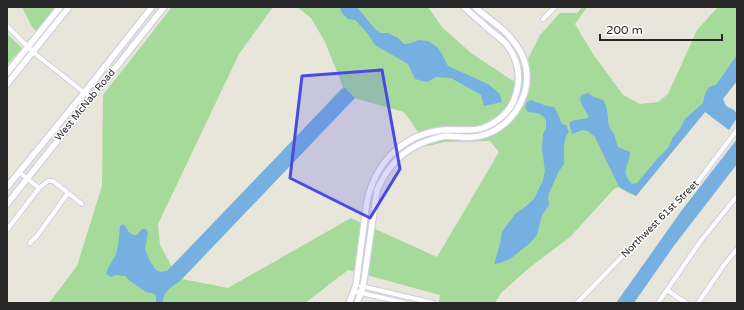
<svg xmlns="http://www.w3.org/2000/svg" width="744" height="310" viewBox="0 0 744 310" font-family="'Varela Round',sans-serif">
  <rect width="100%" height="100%" fill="#e8e5da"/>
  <path fill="#a5da9b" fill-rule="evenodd" d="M22,7H57L37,32L32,27Z
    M172,7H273L239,54L158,224L160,245L172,267L343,87L325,42L311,18L297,7H428L442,27L471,53L513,81L530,55L540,35L560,13H577L582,7H587L575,24L593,54L623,95L640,104L658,102L668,94L697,30L718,7H737V81L705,112L636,196L628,193L619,187L614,189L570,237L529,268L501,293L495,303H439L440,295L348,270L305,303H49L77,266L102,186L103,95ZM354,98L404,112L428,146L444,142L490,141L499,152L437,257L351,218L228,288L182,279Z
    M7,34L22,48L7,65Z"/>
  <path fill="#76b0e1" d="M340,7H357L375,29L381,33H388L398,38L404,44L411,43L419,40L428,41L437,47L442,54L448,66L488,84L500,94L502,102L484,106L481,95L451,78L436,77L427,82L415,79L408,64L375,45L368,34L355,20L348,19L342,13Z
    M737,55V81L723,99L726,106L734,110L737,114V118L729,130L705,112L636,196L619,187L595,137L588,131L583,130L572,134L569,123C575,118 582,121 589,117C585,108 572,96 588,93L592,96L603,100C609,110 607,115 609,126C610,129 612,131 614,134C616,138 616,143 618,147L630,152C630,166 619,170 632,184L637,183L658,158L668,148L673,137L680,129L685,119L703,103L705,94L709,87L716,85Z
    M344,87L355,98L181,280C173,287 163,290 163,303H156V297L155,294L146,292L130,281L125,276L116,275L111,277L106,274C108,266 113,261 116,254C119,245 119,235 120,226L123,224C129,229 127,235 137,235L142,229H146L148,232L145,249L150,261L156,270L161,272L167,271Z
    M531,100L547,106L554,107L557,112L562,124L566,125L569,132L566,136L564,145V164L559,171L549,193L548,199L549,205L542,215L537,235L529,244L510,259L500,263L494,264L500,244L502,232L515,214L525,207L534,199L543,180L545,171L542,149L543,134L546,128V121L543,116L538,113L528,112L525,107L527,102Z
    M737,139V164L673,247L634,303H616L682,210Z"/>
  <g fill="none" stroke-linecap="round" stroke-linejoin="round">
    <defs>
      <path id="street" d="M543,19L555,7
        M7,26L33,52L91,98
        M19,172L39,188
        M7,230L39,188L48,181H53L82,204
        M30,243L37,236L68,193
        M361,286L433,303
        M667,290L686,303
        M353,291L405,303
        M577,303L669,208L690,191L696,184L737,130
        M658,303L700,242L737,196
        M698,303L724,265L737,249"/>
      <path id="secondary" d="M7,73L60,7
        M7,84L69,7
        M7,187L84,93L152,7
        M7,204L164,7
        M349,303L356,285L367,201C376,162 403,134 444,130C457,129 471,132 483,128C496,123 509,113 514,100C521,82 520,64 509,48C505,41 497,36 491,31C482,23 473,15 464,7
        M357,303L363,287L377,190C388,166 402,150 427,141C434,139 441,136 448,136C461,137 474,139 487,134C517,122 535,88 523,57C521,52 517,46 513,41C504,27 487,19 475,7"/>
    </defs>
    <use href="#street" stroke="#cfcfdf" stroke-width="6"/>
    <use href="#secondary" stroke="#cfcfdf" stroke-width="8"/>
    <use href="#street" stroke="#fff" stroke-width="4"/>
    <use href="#secondary" stroke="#fff" stroke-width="5.5"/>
  </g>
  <path fill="#4a49e6" fill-opacity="0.2" stroke="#4a49e6" stroke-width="3" stroke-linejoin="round" d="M382,70L400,169L370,218L290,178L302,76Z"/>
  <g text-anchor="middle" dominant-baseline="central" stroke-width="3" stroke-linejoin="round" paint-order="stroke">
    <g font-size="10" fill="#272727" stroke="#fff">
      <text transform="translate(85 105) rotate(-51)">West McNab Road</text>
      <text transform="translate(660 219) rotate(-45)">Northwest 61st Street</text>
    </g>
  </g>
  <rect width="744" height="310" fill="none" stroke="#272727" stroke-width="16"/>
  <path d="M600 34v6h122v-6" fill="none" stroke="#272727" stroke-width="2"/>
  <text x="606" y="34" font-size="12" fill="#272727" stroke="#ffffff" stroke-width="3" paint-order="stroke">200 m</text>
</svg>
